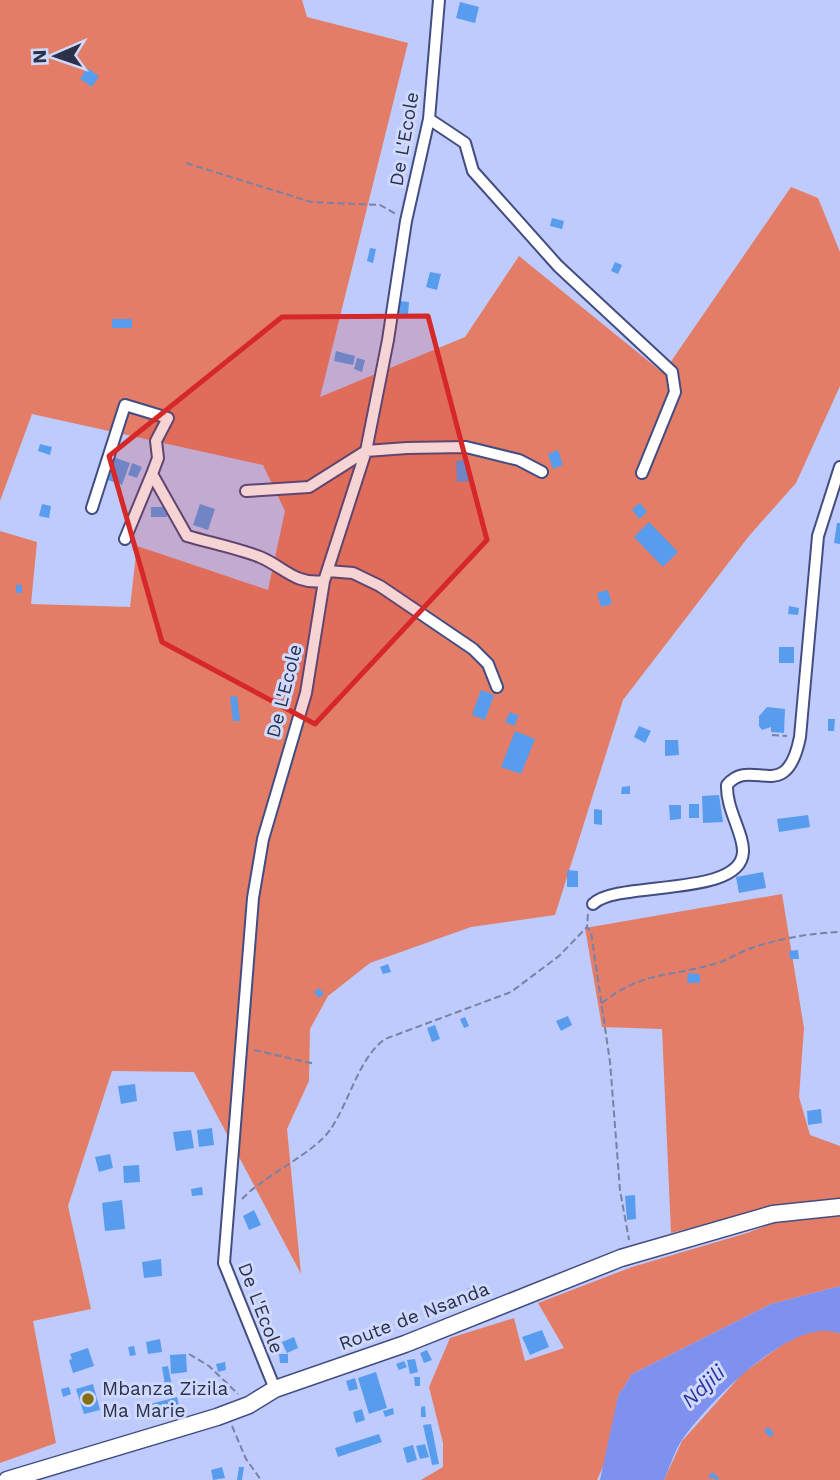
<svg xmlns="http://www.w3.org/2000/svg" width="840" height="1480" viewBox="0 0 840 1480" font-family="'Work Sans',sans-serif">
  <rect width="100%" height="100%" fill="#becbfc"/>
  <path fill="#e37d67" d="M0,0H302L307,17L408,43L320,397L465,337L519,256L663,373L791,187L818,198L840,252V386L796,483L749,536L623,700L555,915L471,927L370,963L328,996L310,1029L309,1081L287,1129L301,1274L194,1072L112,1071L68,1206L91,1309L33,1321L56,1443L0,1463V531L37,542L31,604L130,607L137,546L268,590L285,511L263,465L32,414L0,501Z
    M782,894L804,1028L799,1097L810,1135L840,1146V1198L778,1206L671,1233L662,1029L602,1027L585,928Z
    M840,1216V1286L771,1304L632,1374L618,1396L607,1458L597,1480H421L443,1467V1443L429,1387L450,1338L514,1318L525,1361L564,1348L538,1303L632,1267L747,1233L783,1219Z
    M828,1328L840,1334V1480H664L682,1441L743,1373L793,1337Z"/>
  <path fill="#7f91ee" d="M840,1286V1334C795,1312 706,1405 682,1440C674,1452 670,1467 664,1480H600L618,1396L632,1374L771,1304Z"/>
  <path fill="#589ded" d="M460,2L479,7L475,23L456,18Z
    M87,68L99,76L92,87L80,79Z
    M552,218L564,221L562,229L550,226Z
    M370,248L376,249L373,263L367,261Z
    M615,262L622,265L618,274L611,271Z
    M430,272L441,274L437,290L426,287Z
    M399,301L409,302L408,315L397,313Z
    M112,319H132V328H112Z
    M336,351L355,356L353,365L334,361Z
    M357,358L365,360L362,372L354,369Z
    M40,444L52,447L50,455L38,451Z
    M558,450L563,465L553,469L548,454Z
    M110,456L130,463L122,485L108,480L113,466L107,464Z
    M468,460L469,481L457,482L456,461Z
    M132,463L142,467L137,478L128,475Z
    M640,503L647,512L639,519L632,509Z
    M42,504L51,506L49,518L39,516Z
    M200,504L215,509L208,530L193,525Z
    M151,507H167V517H151Z
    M649,522L678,552L663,567L634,537Z
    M837,523H840V544L834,543Z
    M16,585H22V593H16Z
    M608,590L612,604L601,607L597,593Z
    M789,606L799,608L798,615L788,614Z
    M779,647H794V663H779Z
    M481,690L494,695L485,720L472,715Z
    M237,696L240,721H233L230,697Z
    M767,707L785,709L784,733L771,732V727L762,730L759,726V716Z
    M510,712L519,716L514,726L505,722Z
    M828,719H835L834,731H828Z
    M639,726L651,731L645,743L634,737Z
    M515,731L535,739L521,774L501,767Z
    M665,740H678L679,755L665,756Z
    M630,786V794H621L622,787Z
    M719,795L723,822L703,823L702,796Z
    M689,804H699V818H689Z
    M669,805H681V819L670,820Z
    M594,809L602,810V825L594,824Z
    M808,815L810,827L779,832L777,819Z
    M567,870L578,871V887H567Z
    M763,872L766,888L739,893L736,877Z
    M798,950L799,959H790L789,951Z
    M388,964L391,972L383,974L380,967Z
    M688,973L700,974V983H687Z
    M319,988L324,994L319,998L314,992Z
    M568,1016L572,1025L561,1031L556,1021Z
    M465,1017L469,1026L464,1028L460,1019Z
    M435,1025L440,1039L432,1042L427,1028Z
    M135,1084L137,1101L121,1104L118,1086Z
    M821,1109L822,1123L808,1125L807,1111Z
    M212,1128L214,1145L199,1147L197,1130Z
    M191,1130L194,1148L176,1151L173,1132Z
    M110,1154L113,1168L99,1172L95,1157Z
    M139,1165L140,1182L124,1183L123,1166Z
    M202,1187L203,1195L192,1196L191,1189Z
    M635,1195L636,1219L627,1220L625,1196Z
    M122,1200L125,1229L105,1231L102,1203Z
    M254,1210L261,1225L249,1230L243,1216Z
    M161,1259L162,1276L144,1278L142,1262Z
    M477,1285L482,1297L472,1301L467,1289Z
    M542,1330L549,1347L530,1355L522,1337Z
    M294,1337L298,1348L287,1353L282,1342Z
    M160,1339L162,1352L148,1354L146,1342Z
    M134,1346L136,1355L130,1356L128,1347Z
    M88,1348L94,1366L73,1373L69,1360L72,1359L70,1354Z
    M427,1350L432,1360L424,1363L420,1353Z
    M186,1354L187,1372L171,1374L170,1355Z
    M279,1354H288V1363H280Z
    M415,1359L418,1372L410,1374L407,1360Z
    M404,1361L407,1367L399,1370L396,1364Z
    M225,1362L226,1370L218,1372L216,1364Z
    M168,1366L174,1396L167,1397L162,1367Z
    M376,1372L387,1408L369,1414L358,1378Z
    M414,1377H420V1386H415Z
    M355,1378L358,1389L349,1391L346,1381Z
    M93,1384L100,1410L84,1414L76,1389Z
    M69,1387L71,1394L63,1397L61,1389Z
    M177,1397L180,1410L143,1420L139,1407Z
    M425,1406L426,1417H421V1407Z
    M393,1408L394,1414L385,1417L383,1411Z
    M362,1409L365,1420L356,1423L353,1412Z
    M431,1424L439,1464L432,1465L423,1425Z
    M768,1427L774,1433L770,1437L764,1431Z
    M379,1434L382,1442L338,1457L335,1448Z
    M425,1444L429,1457L420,1459L416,1446Z
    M413,1445L417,1460L407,1463L403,1448Z
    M222,1467L225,1478L213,1480L211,1470Z
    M239,1467H244L242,1480H237Z
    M712,1472L719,1478L718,1480L708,1477Z"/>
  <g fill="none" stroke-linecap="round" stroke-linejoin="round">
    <defs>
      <path id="street" d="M429,119L465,143L473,171L558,266L672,372L675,392L642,473
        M152,474L187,536C211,543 237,548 260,557C284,567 295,585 324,581
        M246,491L309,487L366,451L407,448L466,447L519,460L542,472
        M92,508L125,405L168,418L156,441L158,458L152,474L125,539
        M328,571L353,573L380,586L473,649L488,664L497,687
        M593,904C617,880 741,898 743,852C744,834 726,809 727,785C752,755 786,807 800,737L818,536L840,467
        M275,1389L224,1263L253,898L263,839L306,693L324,581L366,451L388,340L406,221L429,119L439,0"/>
      <path id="secondary" d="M7,1480L217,1417L249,1405L275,1389L405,1344L621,1258L773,1214L840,1207"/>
    </defs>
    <use href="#street" stroke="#434d82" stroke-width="14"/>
    <use href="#secondary" stroke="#434d82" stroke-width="19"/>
    <path stroke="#7882a7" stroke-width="2" stroke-dasharray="7 3.5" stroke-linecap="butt" d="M186,163L311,202L380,205L396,214
      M772,735L787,736
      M588,914L587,927L591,932L610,1062L620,1190L629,1240
      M602,1003C642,971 670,977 714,964C727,961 737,953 749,949C776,939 811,933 840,932
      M254,1050L315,1064
      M242,1199C266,1174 313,1154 330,1130C349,1103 359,1057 385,1039L511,992L559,956L587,927
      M189,1354L209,1366L238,1394
      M232,1426L246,1459L261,1480"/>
    <use href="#street" stroke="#fff" stroke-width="10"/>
    <use href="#secondary" stroke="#fff" stroke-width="16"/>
  </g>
  <path fill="#d62828" fill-opacity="0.2" stroke="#d62828" stroke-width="5" stroke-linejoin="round" d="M428,316L487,540L315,724L162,642L109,456L282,317Z"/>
  <circle fill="#866f0e" stroke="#cfd9fe" stroke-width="2.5" cx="88" cy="1399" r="7"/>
  <g text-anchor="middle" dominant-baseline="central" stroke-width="6" stroke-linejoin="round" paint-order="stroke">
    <g font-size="19" fill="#2b3149" stroke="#cfd9fe">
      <text transform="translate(404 139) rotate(-80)">De L'Ecole</text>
      <text transform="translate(284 691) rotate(-76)">De L'Ecole</text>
      <text transform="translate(261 1308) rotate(69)">De L'Ecole</text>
      <text transform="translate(414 1316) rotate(-21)">Route de Nsanda</text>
    </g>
    <g font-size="19" fill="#2b3149" stroke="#cfd9fe" text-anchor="start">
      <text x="102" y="1388">Mbanza Zizila<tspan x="102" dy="22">Ma Marie</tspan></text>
    </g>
    <g font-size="21" font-style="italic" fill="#2e329c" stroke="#cfd9fe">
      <text transform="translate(703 1386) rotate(-43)">Ndjili</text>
    </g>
  </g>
  <g transform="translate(56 56) rotate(268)" stroke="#cfd9fe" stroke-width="5" paint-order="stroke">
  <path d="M0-5L12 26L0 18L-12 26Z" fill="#2b3149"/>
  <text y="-10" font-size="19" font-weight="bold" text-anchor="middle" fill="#2b3149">N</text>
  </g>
</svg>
